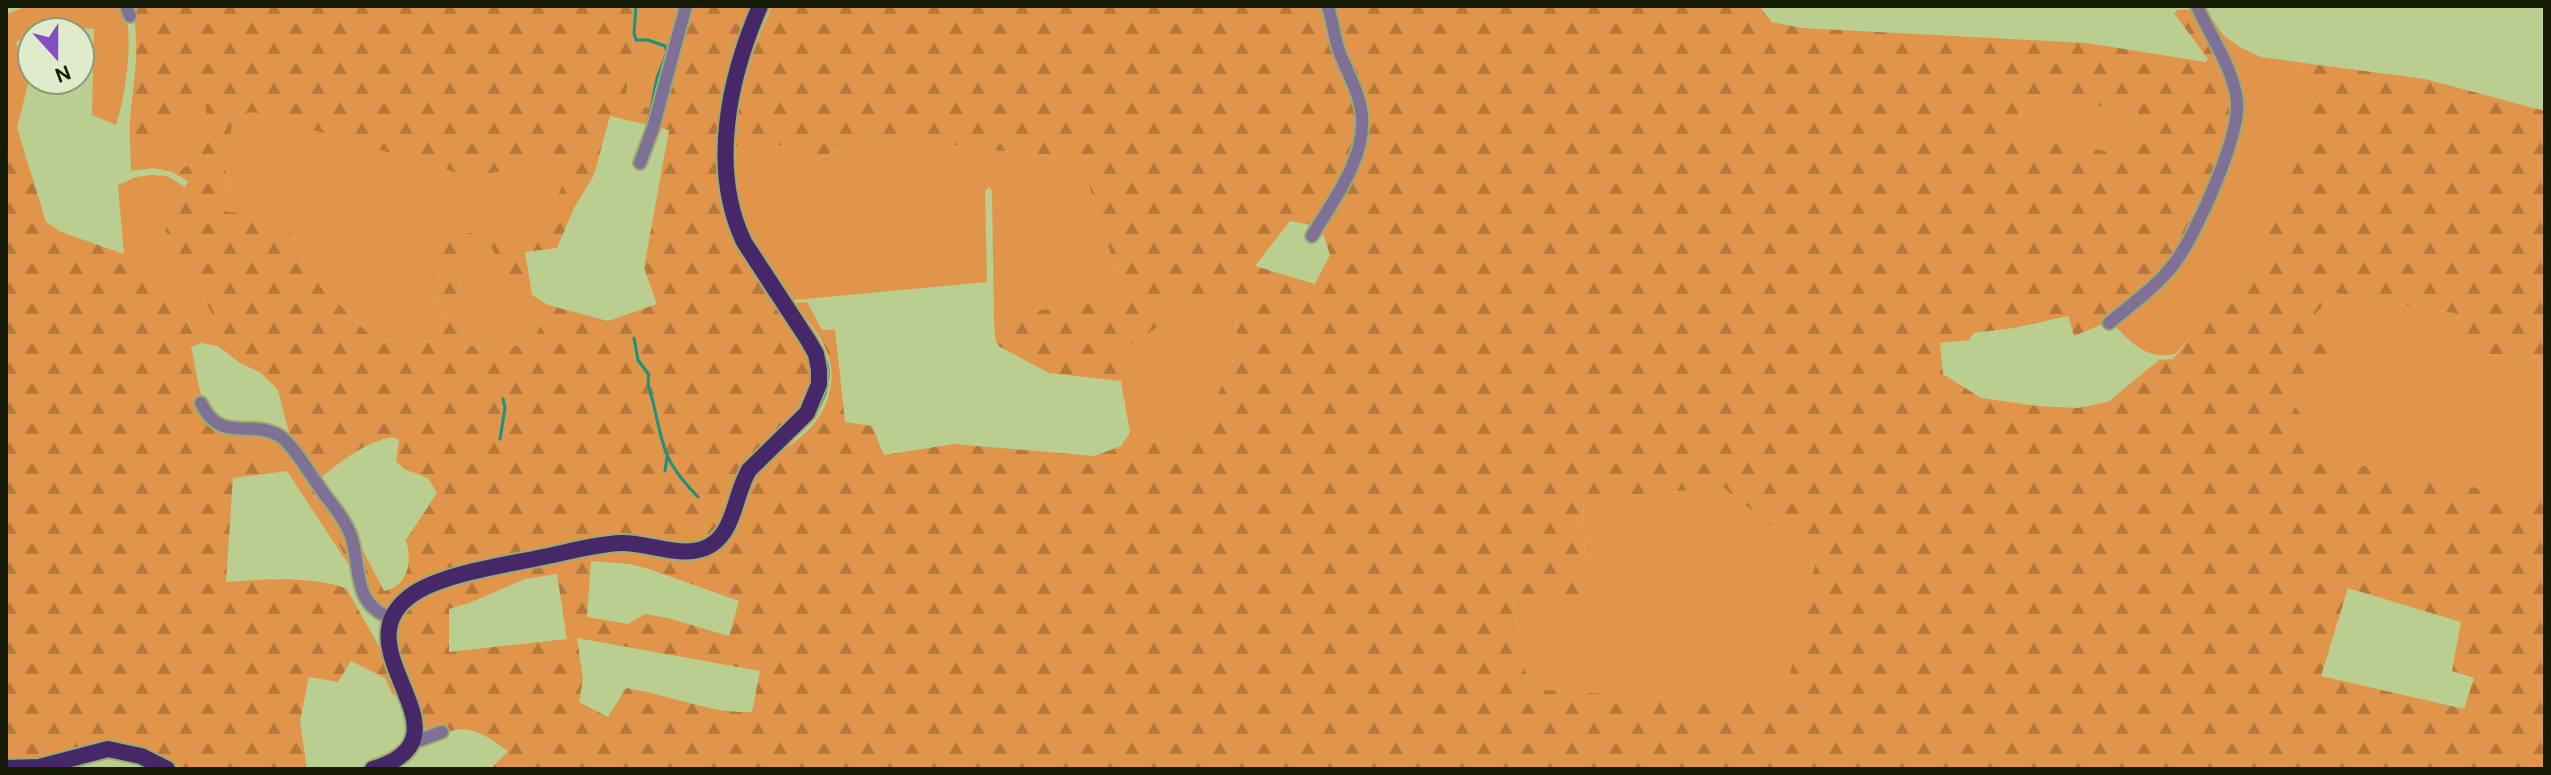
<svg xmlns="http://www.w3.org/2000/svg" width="2551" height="775" viewBox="0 0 2551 775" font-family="Karla,sans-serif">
  <defs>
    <pattern id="forest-firs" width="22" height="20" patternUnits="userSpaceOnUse" patternTransform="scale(2)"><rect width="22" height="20" fill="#e1954a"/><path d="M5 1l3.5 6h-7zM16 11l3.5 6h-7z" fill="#b5793b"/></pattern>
  </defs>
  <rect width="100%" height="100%" fill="#bace8f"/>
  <path fill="#e1954a" d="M26,6H122C136,31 125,98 116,125L92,115L94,29L49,25L16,42L29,80L17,128L25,154L6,158V15Z
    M638,6H681L654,109L625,102Z
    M2241,48L2261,57L2304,63L2301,88L2318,104L2260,258L2253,268L2240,277L2207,320L2175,354C2148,360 2131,344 2114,324L2236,90Z
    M2027,94L2138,113L2129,156L2014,135Z
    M205,106L211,134L197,162L172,172L154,168L131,171Z
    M253,111L471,177L513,169L551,153C557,157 561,166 567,172L552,214L519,236L493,238L515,294L547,312L535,337L512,347L468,346L463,339L460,273C467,261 477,265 485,249L435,245L442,333L435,342L375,340L311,276L283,216L226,213L224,184L233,117Z
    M855,143C882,143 968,137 986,152L990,150L1084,158L1089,163V185L1110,252L1118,301L1041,310L994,324L992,191L989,187L985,191L987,282L794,300C775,272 749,242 740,209C735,189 736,167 736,146L804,145L807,164Z
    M152,175L167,176L185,187L165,230L240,363L218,346L201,343L150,263L124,255L118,185L136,177Z
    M2335,293L2460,314L2467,354L2545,358V499H2523L2456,483H2428L2379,471L2328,454L2291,402L2341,363L2310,342L2304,326Z
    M1158,297H1235L1238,348L1203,429L1164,444L1130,433L1121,381L1125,349Z
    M245,427L290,440L298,468L356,576L287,471L272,473Z
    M1722,487L1816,560L1784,705L1529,689L1511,594H1586L1583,500Z"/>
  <path fill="url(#forest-firs)" fill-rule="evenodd" d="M131,6H638L625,102L654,109L681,6H755L720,173L722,201L729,224L810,359L813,378L803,406L710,539L692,546L642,539L401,592L395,597L390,607L379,606L356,576L298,468L278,390L261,373L240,363L165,230L188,181L172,172L197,162L211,134L205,107L131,171C131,154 129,137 130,120C133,83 142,42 131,6ZM253,112L471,177L513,169L551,153C557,157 561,166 567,172L551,214L519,236L493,238L489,243L515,294L547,312L535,337L512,347L468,346L463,339L460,273C467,261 477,265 485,249L480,235L471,233L441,237L435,245L442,333L435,342L375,340L311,276L283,216L226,212L224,184L233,117ZM610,116L669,130L644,268L657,304L608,321L548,305L532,295L525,252L557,248L574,208L594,175ZM393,437L399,440L396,461L404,469L428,478L437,493L406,540C412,561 409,586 384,591L350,526L316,481C340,463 363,442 393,437Z
    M772,6H1759L1772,22L1802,28L2087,43L2205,62L2208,59L2174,13L2178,10L2206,9L2223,35L2241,48L2232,130L2216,173L2173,260L2105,323L2074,336L2068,316L2014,328L1974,333L1969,340L1940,343L1943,374L1981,398L2038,406L2077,408L2108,402L2159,360L2173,359L2240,277L2253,268L2260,258L2312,110L2318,104L2301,88L2304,63L2425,79L2545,111V358L2466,354L2459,314L2335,293L2304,326L2310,342L2343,347L2341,363L2292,402L2328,454L2379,471L2428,483H2456L2523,499H2545V769H491L508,751C488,738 472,723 448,732L446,725L427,731L395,654L396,626L412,600L433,589L495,573L623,548L702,555C721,526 738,494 762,468C774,455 791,446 805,433C828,413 839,379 826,349C819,333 805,318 795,303L807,302L822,330H835L845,422L872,426L884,455L954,444L1094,456L1121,446L1130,433L1164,444L1203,429L1238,348L1235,297H1158L1159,326L1125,349L1121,381L1049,373L1000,347L996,342L994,324L1041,310L1118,300L1110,252L1089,185V163L1084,158L990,150L986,152C974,142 870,139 852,145C837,149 822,158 807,164L803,145L736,146C736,98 752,50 772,6ZM2027,94L2138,113L2129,155L2014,135ZM1290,221L1321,227L1330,255L1315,284L1255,266ZM1722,487L1816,560L1783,705L1529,689L1511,595H1586L1583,500ZM591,561L629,564L649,569L739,601L729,636L668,618L645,614L628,624L587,617ZM557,574L567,639L449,652V609L469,603L525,579ZM2348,588L2461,622L2452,671L2474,678L2464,709L2321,676ZM577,638L760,671L752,712C710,714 668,694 626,688L608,717L579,702L583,679Z
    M25,154L46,222L61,232L150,263L201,343L191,347C197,367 198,412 220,421C228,424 237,425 245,427L272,473L233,478L226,582C265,579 308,576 346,588L385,657L401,696L392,694L385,678L351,661L338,682L309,677L300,721L307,769H184L146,750L126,744L108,743L43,757L6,759V158Z"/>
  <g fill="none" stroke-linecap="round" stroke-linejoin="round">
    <path stroke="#169480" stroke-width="3" d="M636,6L634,33L636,40H648L665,46L667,52L657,78L649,119
      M807,324C829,356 838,379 814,415
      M634,338L638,360L649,375C646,387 652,394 654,406C664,451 665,463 698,497
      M500,439L505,408L503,399
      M784,447L807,424
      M665,471L667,457"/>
    <defs>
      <path id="minor" d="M126,6L130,16
        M640,163L653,128L686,6
        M1312,236C1332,202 1365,160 1362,118C1361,94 1346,71 1338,48C1334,34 1332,20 1328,6
        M2109,323C2132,304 2159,285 2176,261C2197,232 2240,136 2237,102C2234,69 2210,36 2197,6
        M201,403C221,445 250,418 280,436C295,446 315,483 328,499C337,510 346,522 351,536C362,569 351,603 391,618
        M415,737L420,740L442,732"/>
      <path id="major" d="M6,768L39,767L108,749L141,756L167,769
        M373,769C480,737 339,651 409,597C438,574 506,565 543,557C568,552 595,544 621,543C649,542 685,561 711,545C735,530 735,493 749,470L807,413L819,384V370L816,354L808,340L744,242C709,168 729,78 760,6"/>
    </defs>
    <use href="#minor" stroke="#99aa73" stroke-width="16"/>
    <use href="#major" stroke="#99aa73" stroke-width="20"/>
    <use href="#minor" stroke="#7f7095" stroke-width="12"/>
    <use href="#major" stroke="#462869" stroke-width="16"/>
  </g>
  <rect width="2551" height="775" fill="none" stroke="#161c04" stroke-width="16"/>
  <g transform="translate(56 56) rotate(159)"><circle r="38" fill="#e0ebcb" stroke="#8f987b" stroke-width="2"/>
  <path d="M0-6L14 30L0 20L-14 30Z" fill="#854dc4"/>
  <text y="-12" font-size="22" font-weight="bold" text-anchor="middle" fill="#161c04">N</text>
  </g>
</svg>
